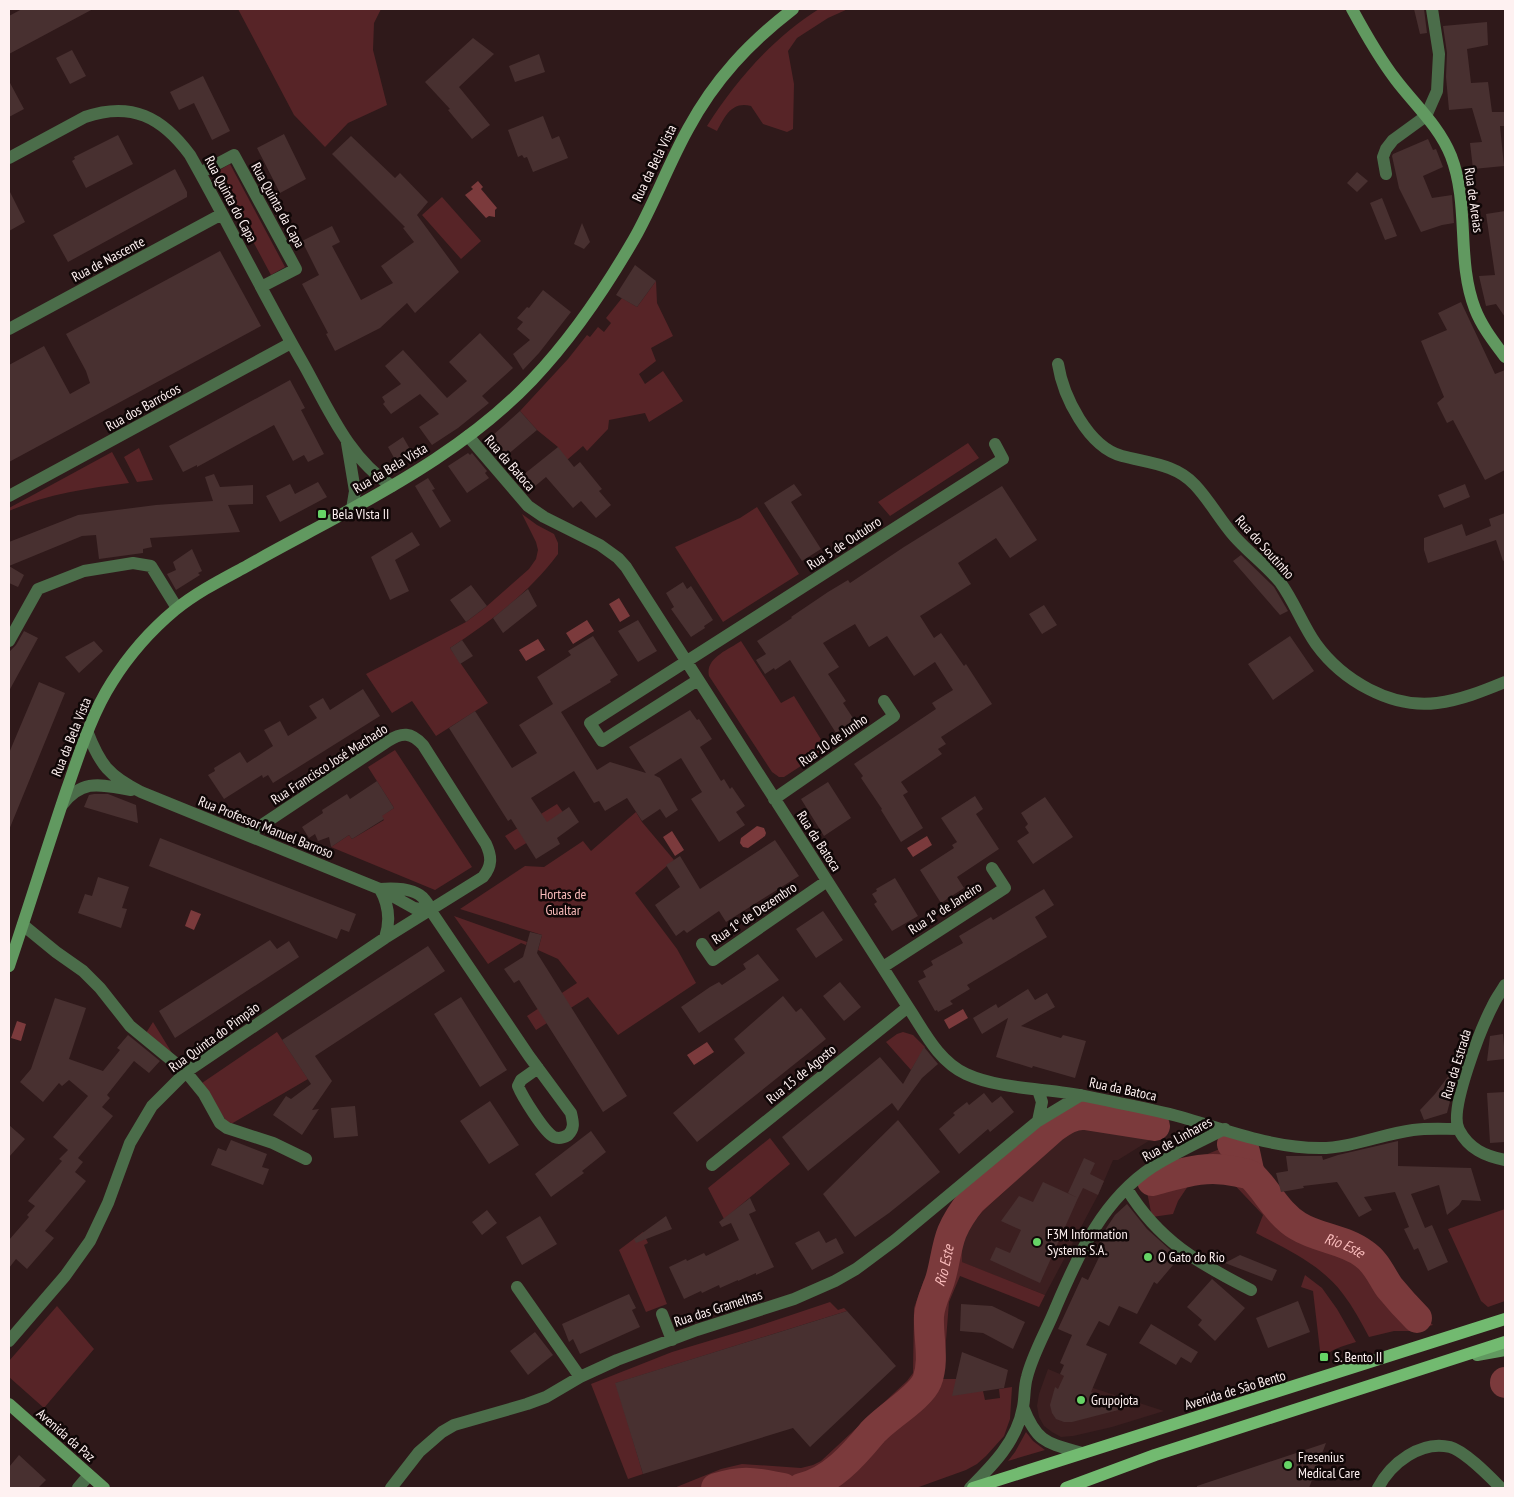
<svg xmlns="http://www.w3.org/2000/svg" width="1514" height="1497" viewBox="0 0 1514 1497" font-family="'PT Sans Narrow',sans-serif">
  <rect width="100%" height="100%" fill="#2f191a"/>
  <path fill="#3c1f20" d="M1083,1126H1098L1155,1137L1118,1160H1113L1098,1195L1045,1295L961,1262L962,1247L968,1230L978,1216L1036,1161L1056,1138L1070,1129Z
    M1048,1369L1093,1388L1164,1411L1112,1427L1073,1436L1061,1437L1052,1432L1044,1426L1039,1417L1037,1406L1039,1394Z"/>
  <path fill="#572427" d="M238,9H381L374,23L373,50L387,105L348,123L325,147L294,115Z
    M819,9H848L828,18L797,38L788,51L794,84L793,129L787,132L763,124L751,106C732,101 725,116 717,131L707,126C736,80 773,38 819,9Z
    M230,164L285,267L271,275L216,172Z
    M442,197L481,241L461,259L422,215Z
    M656,281L657,303L673,336L651,348L656,361L639,374L645,384L663,371L683,401L649,422L645,413L609,420L608,429L587,451L583,446L560,466L558,447L537,430L520,411L568,359L587,335L590,337L598,327L604,332L611,323L606,318L622,298L637,307Z
    M968,443L979,458L890,516L878,502Z
    M139,448L153,480L137,482L124,457Z
    M112,452L129,483C88,488 47,494 9,511V508Z
    M757,507L799,574L723,622L675,547L740,518Z
    M522,514L537,525L554,534L558,543V554C529,593 490,622 450,648L488,703L436,736L412,701L392,713L366,674L466,622L487,606L529,569L536,559L538,550L536,542Z
    M741,641L781,703L794,696L827,749L784,777H779L772,772L709,676C705,658 728,650 741,641Z
    M395,750L472,867L435,890L331,847L349,835L352,839L384,820L381,816L394,808L368,767Z
    M557,804L567,818L515,850L505,836Z
    M636,812L642,822L674,860L635,893L677,949L696,983L618,1035L588,997L536,1030L527,1016L577,983L558,959L538,950L542,935L460,909L525,866L544,867L583,841L591,851Z
    M454,916L527,942L526,945L521,943L488,964Z
    M153,1022L172,1053L146,1033Z
    M277,1032L308,1079L231,1124L226,1121L202,1083Z
    M903,1032L913,1035L925,1047L911,1070L886,1042L897,1034Z
    M1080,1120H1097L1161,1132L1155,1137L1098,1126L1070,1129L1056,1138L1036,1161L978,1216L968,1230L962,1247V1262L1045,1295L1039,1307L960,1276L949,1302L943,1379H956L983,1391L985,1400L1000,1398L999,1389L1012,1387L1010,1419L1004,1436L986,1456L977,1464L966,1470L916,1488H818C832,1479 845,1470 857,1458C868,1446 877,1432 889,1421C901,1410 919,1403 927,1389C934,1376 935,1356 935,1341C935,1332 932,1323 933,1314C934,1301 941,1290 945,1278C955,1251 957,1228 976,1205L1053,1134Z
    M770,1138L790,1164L724,1219L708,1188Z
    M1237,1144L1257,1149V1164L1281,1192L1303,1222L1349,1239L1362,1238L1380,1253L1389,1265L1401,1288L1416,1309L1433,1325L1410,1331H1394L1369,1337C1361,1322 1353,1307 1343,1294C1322,1265 1286,1249 1256,1233L1263,1215L1226,1176L1194,1177L1178,1201L1173,1214L1152,1217L1147,1192L1149,1182L1159,1174L1227,1146Z
    M1505,1209V1301L1488,1307L1481,1301L1448,1229Z
    M643,1232L648,1243L644,1245L667,1304L646,1312L619,1250Z
    M1305,1275L1322,1288L1337,1309L1356,1342C1343,1346 1331,1349 1321,1359L1313,1291L1301,1287Z
    M924,1280L935,1284C931,1294 926,1305 925,1317C925,1337 931,1361 923,1381C916,1398 893,1407 880,1419C854,1443 830,1484 791,1484C773,1484 756,1477 738,1478C726,1479 716,1486 705,1488C696,1490 684,1488 674,1488L721,1469L742,1464L801,1468L813,1465L821,1461L907,1381L913,1373L914,1308Z
    M830,1302L838,1310L844,1308L847,1311L616,1383L643,1474L628,1479L591,1384L672,1352L752,1328Z
    M57,1306L94,1349L44,1408L9,1377V1361Z
    M1026,1432L1033,1441L1045,1450L1008,1461L1015,1452Z"/>
  <path fill="#7b3a3c" d="M478,181L483,187L481,189L497,208L495,210V217L489,216L486,218L465,195L473,189L471,187Z
    M619,598L630,616L620,622L609,604Z
    M587,620L594,631L573,644L566,633Z
    M538,639L545,650L526,661L519,650Z
    M757,826L764,828L766,833L765,836L748,848L743,847L740,843L741,838Z
    M672,831L684,850L675,856L663,837Z
    M927,836L932,845L913,857L907,848Z
    M191,910L201,914L194,930L185,926Z
    M963,1009L968,1018L949,1029L944,1020Z
    M17,1021L26,1024L21,1041L11,1038Z
    M707,1042L714,1052L694,1065L687,1055Z"/>
  <g fill="none" stroke-linecap="round" stroke-linejoin="round">
    <g stroke="#7b3a3c" stroke-width="30">
      <path d="M1232,1144L1245,1152L1250,1175"/>
      <path id="s1" d="M1152,1181C1182,1173 1206,1164 1238,1172C1242,1173 1248,1173 1252,1176C1268,1192 1278,1214 1298,1226C1319,1239 1345,1239 1364,1254C1376,1262 1381,1275 1389,1287C1398,1298 1407,1308 1417,1318"/>
      <path d="M1505,1382V1383"/>
      <path d="M716,1488C745,1479 755,1483 783,1488"/>
      <path id="s2" d="M801,1488C831,1481 853,1456 872,1433C886,1417 920,1398 927,1381C935,1360 928,1338 929,1316C930,1303 936,1292 940,1280C945,1264 946,1247 952,1232C957,1220 964,1210 972,1200L1053,1128C1063,1121 1073,1114 1085,1115L1155,1126"/>
    </g>
  </g>
  <path fill="#483030" d="M22,9H93L9,54V16Z
    M1414,9H1424L1427,33L1420,34Z
    M1487,22L1488,45L1467,49L1471,83L1488,82L1492,112H1505V126H1500L1504,166L1473,169L1470,143L1482,142L1472,108L1449,110L1446,77L1447,53L1443,26Z
    M473,38L494,54L459,87L490,125L472,139L448,110L450,109L425,82Z
    M72,50L86,76L70,84L56,58Z
    M539,54L545,72L515,82L509,66Z
    M203,76L230,131L212,140L194,103L179,110L170,92Z
    M9,81L24,109L9,117Z
    M543,116L552,139L559,136L568,158L533,172L527,157L524,158L522,155L518,157L508,130Z
    M284,134L306,179L280,193L257,148Z
    M118,135L133,164L86,188L72,161L75,159L74,157Z
    M351,136L395,178L400,173L428,202L417,215L459,272L415,313L407,303L380,328L335,351L326,334L328,333L302,284L319,275L302,241L332,226L340,242L332,246L361,300L393,283L381,266L414,242L403,228L405,227L332,154Z
    M1428,139L1433,150L1436,149L1443,167L1423,176L1432,198L1452,195L1454,223L1442,225L1421,232L1399,188L1392,156L1393,154Z
    M175,169L187,192V197L68,262L53,235Z
    M1357,172L1368,181L1357,192L1347,183Z
    M9,190L25,222L9,231Z
    M1382,198L1397,236L1385,240L1370,203Z
    M1505,211V317L1496,304L1486,306L1479,276L1495,275L1486,214Z
    M582,223L590,242L584,249L574,244Z
    M220,251L261,326L9,462V365L44,346L70,394L90,383L86,371L66,334Z
    M635,265L656,281L637,307L616,295Z
    M543,290L571,312L539,353L523,370L513,354L530,340L517,329L523,322L517,318L527,307L529,308Z
    M1461,302L1495,374L1505,370V470L1485,480L1453,420L1447,423L1437,403L1444,397L1421,341L1447,330L1438,313Z
    M480,333L513,368L482,396L489,403L458,428L432,445L419,427L439,414L420,394L391,414L383,404L385,402L382,397L401,384L385,366L403,350L447,398L467,381L449,362Z
    M290,380L305,408L301,410L324,454L308,462L304,455L293,461L274,425L197,467V465L183,472L169,446Z
    M520,411L537,430L500,461L484,443Z
    M403,437L414,456L398,465L388,447Z
    M558,447L574,467L580,462L602,489L599,491L611,505L596,518L581,501L573,508L546,477L528,492L518,479Z
    M468,453L470,455L472,453L487,471L485,473L489,478L467,493L448,466Z
    M214,474L220,487L253,485V504L228,505L240,532L150,538L152,547L143,549V553L99,559L96,535L82,536L9,566V542L78,515L156,505L213,501L205,477Z
    M428,478L435,489L432,490L451,521L440,528L415,486Z
    M318,482L327,497L280,522L266,496L290,484L295,494Z
    M794,484L802,495L791,502L821,549L802,561L764,503Z
    M1465,484L1470,497L1444,508L1438,495Z
    M1002,486L1037,540L1010,558L996,538L958,563L971,584L920,616L934,638L941,633L964,666L966,664L992,704L941,737L946,744L938,749L942,754L901,782L908,792L903,795L923,828L901,842L881,810L882,809L861,778L863,776L854,764L936,709L932,703L953,690L935,662L914,676L887,636L869,647L855,624L823,643L839,667L828,674L846,701L843,703L855,721L836,733L790,660L775,670L774,668L765,674L756,660L766,654L757,641L792,618L791,617L828,592L848,580L850,583L904,547Z
    M1505,513V560L1503,561L1496,540L1428,563L1424,550V538L1462,524L1466,536L1491,526L1489,519Z
    M412,532L420,545L395,560L409,591L390,600L371,557Z
    M192,549L202,571L198,573L200,575L176,590L167,574L176,570L173,562Z
    M1241,555L1274,587L1288,611L1280,615L1233,561Z
    M9,566L24,575L18,587L9,583Z
    M683,582L687,589L691,586L713,620L704,626L705,628L691,637L671,609L674,607L666,593Z
    M471,585L487,606L466,622L450,600Z
    M528,589L537,606L503,633L493,618Z
    M1044,605L1057,625L1042,634L1029,614Z
    M638,620L657,651L638,662L618,631Z
    M24,631L38,638L9,691V652L16,645Z
    M593,636L618,675L610,680L611,682L561,712L597,770L610,762L646,773L629,747L690,710L697,720L699,719L712,739L700,747L721,781L724,779L730,789L732,787L745,806L736,812L745,825L719,842L691,799L702,792L681,758L654,775L660,778L678,810L666,818L660,809L642,821L627,798L605,811L599,801L594,803L574,771L531,798L547,822L569,807L579,822L557,838L560,844L536,859L511,819L508,821L449,728L475,711L512,768L537,753L519,725L553,704L537,677L571,655L568,651Z
    M1290,636L1314,671L1273,700L1248,664Z
    M462,640L473,656L460,664L450,648Z
    M94,641L103,651L79,673L65,657Z
    M39,682L65,693L9,830V753Z
    M363,689L380,716L273,783L268,775L263,778L262,775L224,799L208,775L215,771L214,768L240,752L247,763L273,746L264,730L280,721L288,736L317,718L309,706L323,698L330,710Z
    M377,781L394,808L382,816L384,819L352,839L349,835L331,847L329,837L318,841L315,834L309,838L302,827L323,813L322,810L347,794L350,799Z
    M828,782L851,818L824,836L801,799Z
    M94,794H108L136,805L138,823L84,807L89,795Z
    M975,796L983,809L976,814L999,849L957,877L964,888L941,903L920,870L954,848L952,845L957,842L941,818Z
    M1045,797L1073,837L1033,864L1017,841L1029,833L1025,827L1028,824L1021,813Z
    M160,838L356,914L349,932L341,929L337,939L149,866Z
    M775,840L799,876L726,922L719,911L687,933L684,930L676,936L655,905L680,887L666,865L680,856L700,889Z
    M98,877L129,887L122,908L127,909L121,928L78,913L85,894L92,896Z
    M895,878L918,916L892,931L874,904L877,902L872,894L877,891L876,889Z
    M1044,889L1054,905L1035,917L1047,937L967,985L970,989L950,1001L953,1004L938,1012L937,1010L935,1011L918,981L926,977L923,971L933,965L931,961L963,943L959,936L991,917L993,920Z
    M823,911L843,940L816,958L796,929Z
    M530,932L542,935L537,953L627,1096L603,1112L519,980L514,983L504,969L523,957Z
    M270,940L277,949L289,941L299,957L175,1038L159,1011Z
    M428,946L445,971L315,1056L332,1081L312,1110L319,1109L302,1135L273,1115L286,1096L291,1099L311,1084L282,1040Z
    M758,954L779,980L699,1033L681,1007L710,987L719,982L722,985L746,969L743,964Z
    M840,982L861,1007L844,1021L823,996Z
    M1028,989L1035,1000L1047,993L1055,1007L1021,1026L1061,1038L1063,1035L1086,1041L1075,1078L1033,1066L1032,1068L996,1057L1008,1018L982,1034L973,1018L996,1004L998,1008Z
    M783,996L796,1012L801,1008L826,1039L697,1142L673,1113L745,1053L734,1039Z
    M461,997L507,1070L480,1087L434,1014Z
    M55,998L86,1008L69,1059L103,1071L120,1050L117,1048L128,1035L160,1061L149,1073L134,1061L107,1095L110,1098L102,1107L113,1116L78,1158L83,1162L75,1172L86,1181L45,1231L54,1238L27,1269L16,1259L9,1268V1240L29,1217L27,1215L35,1206L28,1201L62,1161L59,1159L68,1150L53,1137L88,1096L69,1080L62,1086L59,1083L43,1102L20,1082L31,1069Z
    M1503,1034L1505,1059L1487,1061L1490,1036Z
    M924,1047L938,1064L922,1078L898,1111L892,1103L808,1171L782,1137L880,1057L903,1084Z
    M1461,1059L1447,1113L1424,1120L1420,1110L1435,1094Z
    M1505,1092V1142L1490,1143L1487,1093Z
    M984,1093L992,1103L1001,1096L1014,1112L990,1132L988,1129L959,1154L939,1129L955,1115L953,1113L967,1102L969,1105Z
    M490,1101L519,1145L489,1164L460,1121Z
    M355,1106L358,1136L334,1138L331,1108Z
    M898,1120L940,1172L889,1213L855,1237L823,1194Z
    M9,1125L25,1139L9,1157Z
    M591,1131L606,1152L582,1171L584,1173L551,1197L535,1174Z
    M231,1140L267,1154L262,1167L269,1169L263,1185L211,1165L218,1148L226,1151Z
    M1398,1141V1166L1471,1168L1481,1201L1462,1200L1459,1205L1447,1215L1439,1185L1411,1194L1425,1228L1432,1225L1448,1262L1428,1271L1418,1248L1414,1250L1404,1229L1409,1227L1395,1192L1364,1197L1372,1210L1359,1217L1337,1182L1303,1186L1304,1188L1281,1192L1276,1173L1288,1171L1286,1156H1322L1323,1160L1338,1155Z
    M1084,1158L1095,1163L1090,1174L1104,1181L1098,1195L1083,1188L1078,1198L1068,1193Z
    M1043,1182L1078,1198L1040,1283L990,1260L996,1247L1010,1253L1021,1230L1001,1221L1019,1196L1033,1202Z
    M750,1198L756,1211L749,1214L774,1267L756,1275V1273L738,1281V1280L720,1288L719,1285L702,1293L701,1291L684,1299L669,1267L686,1259L687,1261L704,1253L706,1256L739,1240L731,1223L722,1227L719,1222Z
    M1127,1204L1147,1229L1179,1258L1157,1284L1154,1282L1137,1314L1119,1306L1109,1326L1099,1321L1086,1345L1107,1354L1091,1392L1130,1407L1072,1422H1064L1056,1419L1052,1413L1050,1405L1055,1387L1058,1389L1064,1376L1060,1374L1064,1365L1060,1363L1072,1335L1058,1329L1082,1277L1088,1280L1105,1245L1099,1241L1105,1230L1115,1215Z
    M487,1210L497,1223L482,1235L472,1222Z
    M540,1216L557,1244L522,1265L506,1237Z
    M666,1216L672,1229L636,1243L634,1239Z
    M819,1231L826,1243L836,1238L844,1253L812,1270L795,1243Z
    M1240,1255L1277,1270L1272,1281L1225,1263Z
    M1212,1279L1245,1308L1215,1341L1198,1325L1202,1320L1187,1307Z
    M629,1294L636,1308L632,1310L640,1327L580,1354L573,1339L569,1342L562,1324Z
    M1298,1301L1310,1332L1268,1348L1256,1318Z
    M961,1304L992,1306L1025,1322L1013,1349L983,1333L960,1331Z
    M847,1311L896,1366L810,1447L793,1428L643,1474L615,1383Z
    M1151,1324L1198,1352L1191,1363L1181,1357L1176,1365L1139,1343Z
    M535,1332L553,1355L528,1375L510,1351Z
    M962,1352L1008,1370L1004,1388L952,1396Z
    M1326,1443L1309,1488H1197V1486Z
    M19,1455L46,1480L38,1488H9V1467Z"/>
  <g fill="none" stroke-linecap="round" stroke-linejoin="round">
    <path stroke="#4b6d4a" stroke-width="12" d="M9,158L85,117C131,101 162,117 190,155C229,224 264,296 304,365C328,408 349,459 392,486
      M200,173L234,155L296,269L261,287
      M1386,174L1383,157L1386,149L1393,140L1426,116L1437,91L1439,54L1432,9
      M9,329L222,214
      M1058,364C1063,396 1088,447 1122,456C1148,463 1176,464 1195,485C1210,501 1220,520 1234,536C1248,552 1266,565 1280,582C1294,601 1302,624 1316,644C1342,680 1391,709 1437,703C1461,700 1483,691 1505,682
      M468,436L528,506L544,517L600,545L618,558L626,567L908,1007C924,1031 938,1061 966,1074C1001,1090 1048,1088 1085,1096C1117,1103 1149,1108 1181,1117C1226,1130 1272,1148 1320,1148C1351,1148 1382,1134 1413,1130C1428,1128 1443,1129 1458,1129
      M347,443L355,491L352,509
      M9,496L291,343
      M9,641L38,589L84,571L133,563L151,566L177,608
      M698,680L602,741L590,723L1003,459L995,444
      M87,731C100,765 109,776 141,792L380,889L414,908L431,911
      M774,799L894,716L884,701
      M62,805C83,778 101,785 131,790
      M380,889C393,888 416,888 425,900C428,903 429,907 431,911L529,1056L571,1113C573,1122 575,1128 568,1135C563,1138 559,1139 554,1137C544,1132 522,1096 518,1086L521,1080L538,1068
      M380,889C389,905 391,920 385,938
      M23,925L56,952L83,971L100,988L130,1026L186,1072L204,1094L220,1123L227,1128L273,1143L306,1159
      M702,944L713,960L827,881
      M883,967L1005,888L992,868
      M1505,985C1501,992 1496,998 1493,1005C1482,1026 1448,1110 1459,1130C1469,1149 1485,1156 1505,1160
      M1038,1090L1042,1102L1038,1121
      M712,1165L908,1007
      M1127,1189C1159,1241 1198,1263 1251,1290
      M517,1287L580,1377
      M662,1314L672,1340
      M9,1341L65,1276L90,1241L108,1203L130,1143L152,1106L186,1072L385,938L483,877C492,866 492,857 486,844L423,745C411,732 402,732 388,741L247,835
      M1023,1407C1037,1443 1047,1443 1082,1453
      M78,1488L89,1475
      M391,1488L419,1452L442,1432L454,1425L527,1404L546,1397L580,1377L617,1360L697,1330L794,1299L835,1281L856,1269L895,1240L1038,1121L1081,1095
      M970,1488C993,1465 1017,1441 1023,1407C1025,1397 1024,1387 1027,1377C1033,1353 1047,1330 1056,1307C1079,1253 1103,1199 1154,1166C1177,1152 1201,1141 1225,1129
      M1378,1488C1391,1463 1421,1440 1450,1447C1465,1451 1490,1477 1501,1488"/>
    <path stroke="#619960" stroke-width="12" d="M1352,9C1365,33 1379,58 1396,80C1415,105 1439,126 1451,156C1470,205 1456,260 1475,309C1482,327 1494,342 1505,357
      M9,966C29,907 47,848 67,789C80,752 91,715 112,682C129,655 151,630 175,610C197,592 223,579 247,566C273,551 300,537 326,523C400,483 474,441 532,380C572,338 605,289 634,239C654,204 668,165 688,129C715,79 749,43 793,9
      M1477,1355L1505,1350
      M9,1404L104,1488"/>
    <path stroke="#72ba70" stroke-width="12" d="M973,1488L1505,1319
      M1066,1488L1155,1455L1505,1342"/>
  </g>
  <g fill="#66d466" stroke="#100707" stroke-width="2">
    <rect x="317" y="509" width="10" height="10" rx="2.5"/>
    <circle cx="1037" cy="1242" r="5"/>
    <circle cx="1148" cy="1257" r="5"/>
    <rect x="1319" y="1352" width="10" height="10" rx="2.5"/>
    <circle cx="1081" cy="1400" r="5"/>
    <circle cx="1288" cy="1465" r="5"/>
  </g>
  <g text-anchor="middle" dominant-baseline="central" stroke-width="5" stroke-linejoin="round" paint-order="stroke">
    <g font-size="14" fill="#fef1f1" stroke="#100707">
      <text transform="translate(654 163) rotate(-64)">Rua da Bela Vista</text>
      <text transform="translate(231 199) rotate(62)">Rua Quinta do Capa</text>
      <text transform="translate(1474 200) rotate(82)">Rua de Areias</text>
      <text transform="translate(278 205) rotate(61)">Rua Quinta da Capa</text>
      <text transform="translate(108 259) rotate(-28)">Rua de Nascente</text>
      <text transform="translate(143 407) rotate(-29)">Rua dos Barrócos</text>
      <text transform="translate(510 463) rotate(49)">Rua da Batoca</text>
      <text transform="translate(390 468) rotate(-31)">Rua da Bela Vista</text>
      <text transform="translate(844 543) rotate(-33)">Rua 5 de Outubro</text>
      <text transform="translate(1265 547) rotate(48)">Rua do Soutinho</text>
      <text transform="translate(71 737) rotate(-68)">Rua da Bela Vista</text>
      <text transform="translate(833 740) rotate(-35)">Rua 10 de Junho</text>
      <text transform="translate(329 764) rotate(-33)">Rua Francisco José Machado</text>
      <text transform="translate(266 827) rotate(22)">Rua Professor Manuel Barroso</text>
      <text transform="translate(819 841) rotate(57)">Rua da Batoca</text>
      <text transform="translate(945 908) rotate(-33)">Rua 1º de Janeiro</text>
      <text transform="translate(754 913) rotate(-34)">Rua 1º de Dezembro</text>
      <text transform="translate(214 1037) rotate(-36)">Rua Quinta do Pimpão</text>
      <text transform="translate(1456 1064) rotate(-73)">Rua da Estrada</text>
      <text transform="translate(801 1074) rotate(-39)">Rua 15 de Agosto</text>
      <text transform="translate(1123 1089) rotate(12)">Rua da Batoca</text>
      <text transform="translate(1177 1139) rotate(-29)">Rua de Linhares</text>
      <text transform="translate(718 1308) rotate(-18)">Rua das Gramelhas</text>
      <text transform="translate(1235 1390) rotate(-17)">Avenida de São Bento</text>
      <text transform="translate(66 1435) rotate(41)">Avenida da Paz</text>
    </g>
    <g font-size="14" fill="#fef1f1" stroke="#100707" text-anchor="start">
      <text x="332" y="514">Bela VIsta II</text>
      <text x="1047" y="1234">F3M Information<tspan x="1047" dy="16">Systems S.A.</tspan></text>
      <text x="1158" y="1257">O Gato do Rio</text>
      <text x="1334" y="1357">S. Bento II</text>
      <text x="1091" y="1400">Grupojota</text>
      <text x="1298" y="1457">Fresenius<tspan x="1298" dy="16">Medical Care</tspan></text>
    </g>
    <g font-size="14" fill="#fabcbb" stroke="#100707">
      <text x="563" y="894">Hortas de<tspan x="563" dy="16">Gualtar</tspan></text>
    </g>
    <g font-size="15" font-style="italic" fill="#f9bbbb" stroke="#100707">
      <text stroke="none"><textPath href="#s1" startOffset="221">Rio Este</textPath></text>
      <text stroke="none"><textPath href="#s2" startOffset="286">Rio Este</textPath></text>
    </g>
  </g>
  <rect width="1514" height="1497" fill="none" stroke="#fef1f1" stroke-width="20"/>
</svg>
